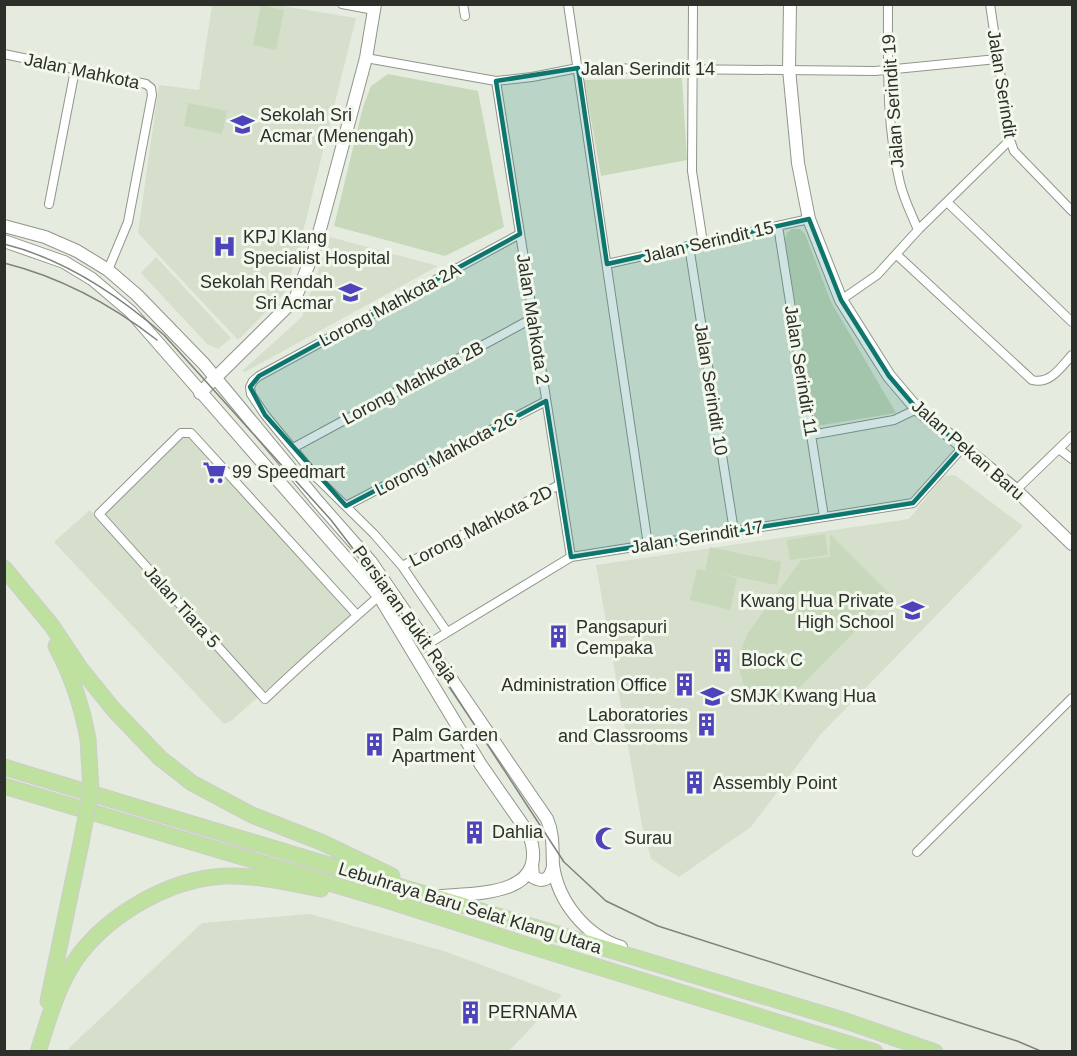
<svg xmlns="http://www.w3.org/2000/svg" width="1077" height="1056" viewBox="0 0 1077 1056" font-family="Helvetica,sans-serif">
  <rect width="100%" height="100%" fill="#e5ecdf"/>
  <path fill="#d5dfcc" d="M212,5H276L356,18L296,260L284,294L238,340L138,233L159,85L199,90Z
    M330,237L438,266L245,372L242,371L302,317Z
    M156,257L231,338L218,349L207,344L141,273Z
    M182,437H190L351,614L231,721L224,724L54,542L90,510L98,518Z
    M955,475L1023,526L821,734L751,827L679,877L651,859L642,825L596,565L909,519L944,476Z
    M310,914L444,951L562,995L509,1051H68L69,1048L202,923Z"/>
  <path fill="#c8d9bb" d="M261,5L284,10L276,50L253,45Z
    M388,74L478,91L504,227L445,256L334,226L363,107L371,86Z
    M682,78L687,160L601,176L584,80Z
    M188,103L227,111L222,134L184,126Z
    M792,229H800L805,234L831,302L896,413L816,426L785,240L787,233Z
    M825,534L828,555L790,560L787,540Z
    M830,534L891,595L782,705L745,690L737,660L748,633L801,560L830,557Z
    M710,547L781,562L777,585L713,572L737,578L730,610L690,600L697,569L705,571Z"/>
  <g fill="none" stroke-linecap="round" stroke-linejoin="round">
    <defs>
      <path id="street" d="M342,4L374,10
        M463,4L465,16
        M568,4L648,545
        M693,4L692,171L703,243
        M888,4C888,63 886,126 900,183C904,200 912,215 918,230
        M990,4L1010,140L1014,151L1072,211
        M4,54L146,84L151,88L152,95L128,222L108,270
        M366,58L496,81L532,77L578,68L875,71L997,59
        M496,81L571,557
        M947,202L1072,322
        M49,204L75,70
        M778,226L824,517
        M689,246L734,531
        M897,255L1032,380C1050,385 1061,367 1072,355
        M607,264L809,219
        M841,300L877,275L918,230L1010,140
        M811,435L894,420L917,409
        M293,448L533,318
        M1059,449L1072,459
        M1016,490L1072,436
        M346,506L546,401
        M402,566L559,485
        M357,615L191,433H181L99,514L265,699C302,663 341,630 379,596
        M447,632L402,566L374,534L317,478L265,415L251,394L250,387L253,381L259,376L520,234
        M428,644L571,557L913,503L963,447
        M917,852L1072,698"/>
      <path id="secondary" d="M790,4L789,69L798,163L809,219L841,300L889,376L917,409L1016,490L1072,544
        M4,226L45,237L77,251L108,270L137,295L204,364L319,503L371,562L547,819C554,835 552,849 553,865C558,902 586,936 621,947
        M4,241L64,262L92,279L131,312L379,596L481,765L529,834C551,896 479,893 440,896
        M200,393L295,299L314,251L328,200L366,58L375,4
        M532,864L533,877C545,884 551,877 553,866"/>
      <path id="highway" d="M4,568L52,626L80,668L114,710L160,758L192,783L252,815L321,842L392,876
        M56,646C72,676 82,706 88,739
        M4,767L846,1021L935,1052
        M4,786L383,899L530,946L875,1052
        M48,1001L81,843
        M38,1052C47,1024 55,995 69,970C99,919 166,879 225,876C258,875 289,883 321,889"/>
    </defs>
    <use href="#street" stroke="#90968b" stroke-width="10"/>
    <use href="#secondary" stroke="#90968b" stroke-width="14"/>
    <use href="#highway" stroke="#cdcdcc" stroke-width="17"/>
    <use href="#street" stroke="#fff" stroke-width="8"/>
    <use href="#secondary" stroke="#fff" stroke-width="12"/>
    <use href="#highway" stroke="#bee19f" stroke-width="15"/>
    <path stroke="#7f837b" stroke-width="1.5" d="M4,244C65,259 118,295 164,335L331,520L397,606L564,862L606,901L658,926L1017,1041L1043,1052
      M4,263C60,277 112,305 157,340"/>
    <defs>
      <path id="highway-bridge" d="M81,843L91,790L88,739"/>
    </defs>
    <use href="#highway-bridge" stroke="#cdcdcc" stroke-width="17" stroke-linecap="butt"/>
    <use href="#highway-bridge" stroke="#bee19f" stroke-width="15"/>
  </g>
  <path fill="#0f766e" fill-opacity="0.2" stroke="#0f766e" stroke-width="4.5" stroke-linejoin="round" d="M578,68L607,264L809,219L841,300L889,376L917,409L963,447L913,503L571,557L546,401L346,506L265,415L250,387L259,376L520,234L496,81Z"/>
  <defs>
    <symbol id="school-bare" viewBox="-9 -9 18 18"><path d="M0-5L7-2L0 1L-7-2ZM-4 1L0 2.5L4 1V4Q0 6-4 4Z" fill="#4e43ba" stroke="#f2f9ec" stroke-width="2.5" paint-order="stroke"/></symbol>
    <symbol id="hospital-bare" viewBox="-9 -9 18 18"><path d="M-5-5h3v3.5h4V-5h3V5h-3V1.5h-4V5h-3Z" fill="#4e43ba" stroke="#f2f9ec" stroke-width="2.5" paint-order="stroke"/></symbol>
    <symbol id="supermarket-bare" viewBox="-9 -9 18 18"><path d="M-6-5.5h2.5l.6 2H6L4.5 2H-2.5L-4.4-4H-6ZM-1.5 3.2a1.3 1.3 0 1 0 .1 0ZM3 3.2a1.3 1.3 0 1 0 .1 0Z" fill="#4e43ba" stroke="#f2f9ec" stroke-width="2.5" paint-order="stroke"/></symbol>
    <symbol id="building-bare" viewBox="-9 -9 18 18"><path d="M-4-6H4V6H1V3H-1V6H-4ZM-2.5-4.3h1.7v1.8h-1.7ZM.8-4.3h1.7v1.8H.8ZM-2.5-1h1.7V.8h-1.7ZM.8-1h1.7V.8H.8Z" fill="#4e43ba" stroke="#f2f9ec" stroke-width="2.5" paint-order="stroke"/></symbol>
    <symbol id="mosque-bare" viewBox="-9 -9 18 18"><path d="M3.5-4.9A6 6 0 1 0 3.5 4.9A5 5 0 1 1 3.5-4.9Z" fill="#4e43ba" stroke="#f2f9ec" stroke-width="2.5" paint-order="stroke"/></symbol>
  </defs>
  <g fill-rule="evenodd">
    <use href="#school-bare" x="226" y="108" width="33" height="33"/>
    <use href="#hospital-bare" x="208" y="230" width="33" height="33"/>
    <use href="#school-bare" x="334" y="276" width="33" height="33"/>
    <use href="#supermarket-bare" x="198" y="456" width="33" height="33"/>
    <use href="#school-bare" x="896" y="594" width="33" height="33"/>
    <use href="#building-bare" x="542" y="620" width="33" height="33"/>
    <use href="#building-bare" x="706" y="644" width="33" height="33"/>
    <use href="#building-bare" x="668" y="668" width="33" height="33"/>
    <use href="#school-bare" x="696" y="680" width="33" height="33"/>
    <use href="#building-bare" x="690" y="708" width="33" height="33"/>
    <use href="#building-bare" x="358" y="728" width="33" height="33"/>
    <use href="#building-bare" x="678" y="766" width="33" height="33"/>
    <use href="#building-bare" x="458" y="816" width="33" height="33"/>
    <use href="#mosque-bare" x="590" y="822" width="33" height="33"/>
    <use href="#building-bare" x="454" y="996" width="33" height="33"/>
  </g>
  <g text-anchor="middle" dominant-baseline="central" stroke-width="6" stroke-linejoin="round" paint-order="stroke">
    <g font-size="18" fill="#2d2f2b" stroke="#f2f9ec">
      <text x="648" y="69">Jalan Serindit 14</text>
      <text transform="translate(82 71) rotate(12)">Jalan Mahkota</text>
      <text transform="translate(1002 84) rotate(81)">Jalan Serindit</text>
      <text transform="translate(893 101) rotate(-94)">Jalan Serindit 19</text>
      <text transform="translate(708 242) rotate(-13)">Jalan Serindit 15</text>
      <text transform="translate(390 305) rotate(-28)">Lorong Mahkota 2A</text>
      <text transform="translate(533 319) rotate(81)">Jalan Mahkota 2</text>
      <text transform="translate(801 371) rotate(81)">Jalan Serindit 11</text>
      <text transform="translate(413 383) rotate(-28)">Lorong Mahkota 2B</text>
      <text transform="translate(711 389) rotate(81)">Jalan Serindit 10</text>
      <text transform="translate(968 450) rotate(41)">Jalan Pekan Baru</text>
      <text transform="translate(446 454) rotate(-28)">Lorong Mahkota 2C</text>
      <text transform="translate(481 526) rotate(-27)">Lorong Mahkota 2D</text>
      <text transform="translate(697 537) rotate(-9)">Jalan Serindit 17</text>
      <text transform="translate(182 607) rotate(48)">Jalan Tiara 5</text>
      <text transform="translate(405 614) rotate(54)">Persiaran Bukit Raja</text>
      <text transform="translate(470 908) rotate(17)">Lebuhraya Baru Selat Klang Utara</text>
    </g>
    <g font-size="18" fill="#2d2f2b" stroke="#f2f9ec" text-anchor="start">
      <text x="260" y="115">Sekolah Sri<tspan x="260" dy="21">Acmar (Menengah)</tspan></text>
      <text x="243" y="237">KPJ Klang<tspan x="243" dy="21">Specialist Hospital</tspan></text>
      <text x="333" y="282" text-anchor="end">Sekolah Rendah<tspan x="333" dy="21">Sri Acmar</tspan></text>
      <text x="232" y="472">99 Speedmart</text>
      <text x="894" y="601" text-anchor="end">Kwang Hua Private<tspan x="894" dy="21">High School</tspan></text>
      <text x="576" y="627">Pangsapuri<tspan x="576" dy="21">Cempaka</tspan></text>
      <text x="741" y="660">Block C</text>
      <text x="667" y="685" text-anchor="end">Administration Office</text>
      <text x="730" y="696">SMJK Kwang Hua</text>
      <text x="688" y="715" text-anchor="end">Laboratories<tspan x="688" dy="21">and Classrooms</tspan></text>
      <text x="392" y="735">Palm Garden<tspan x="392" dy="21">Apartment</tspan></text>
      <text x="713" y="783">Assembly Point</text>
      <text x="492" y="832">Dahlia</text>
      <text x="624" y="838">Surau</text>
      <text x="488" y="1012">PERNAMA</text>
    </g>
  </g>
  <rect width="1077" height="1056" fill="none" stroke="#2d2f2b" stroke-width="12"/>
</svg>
